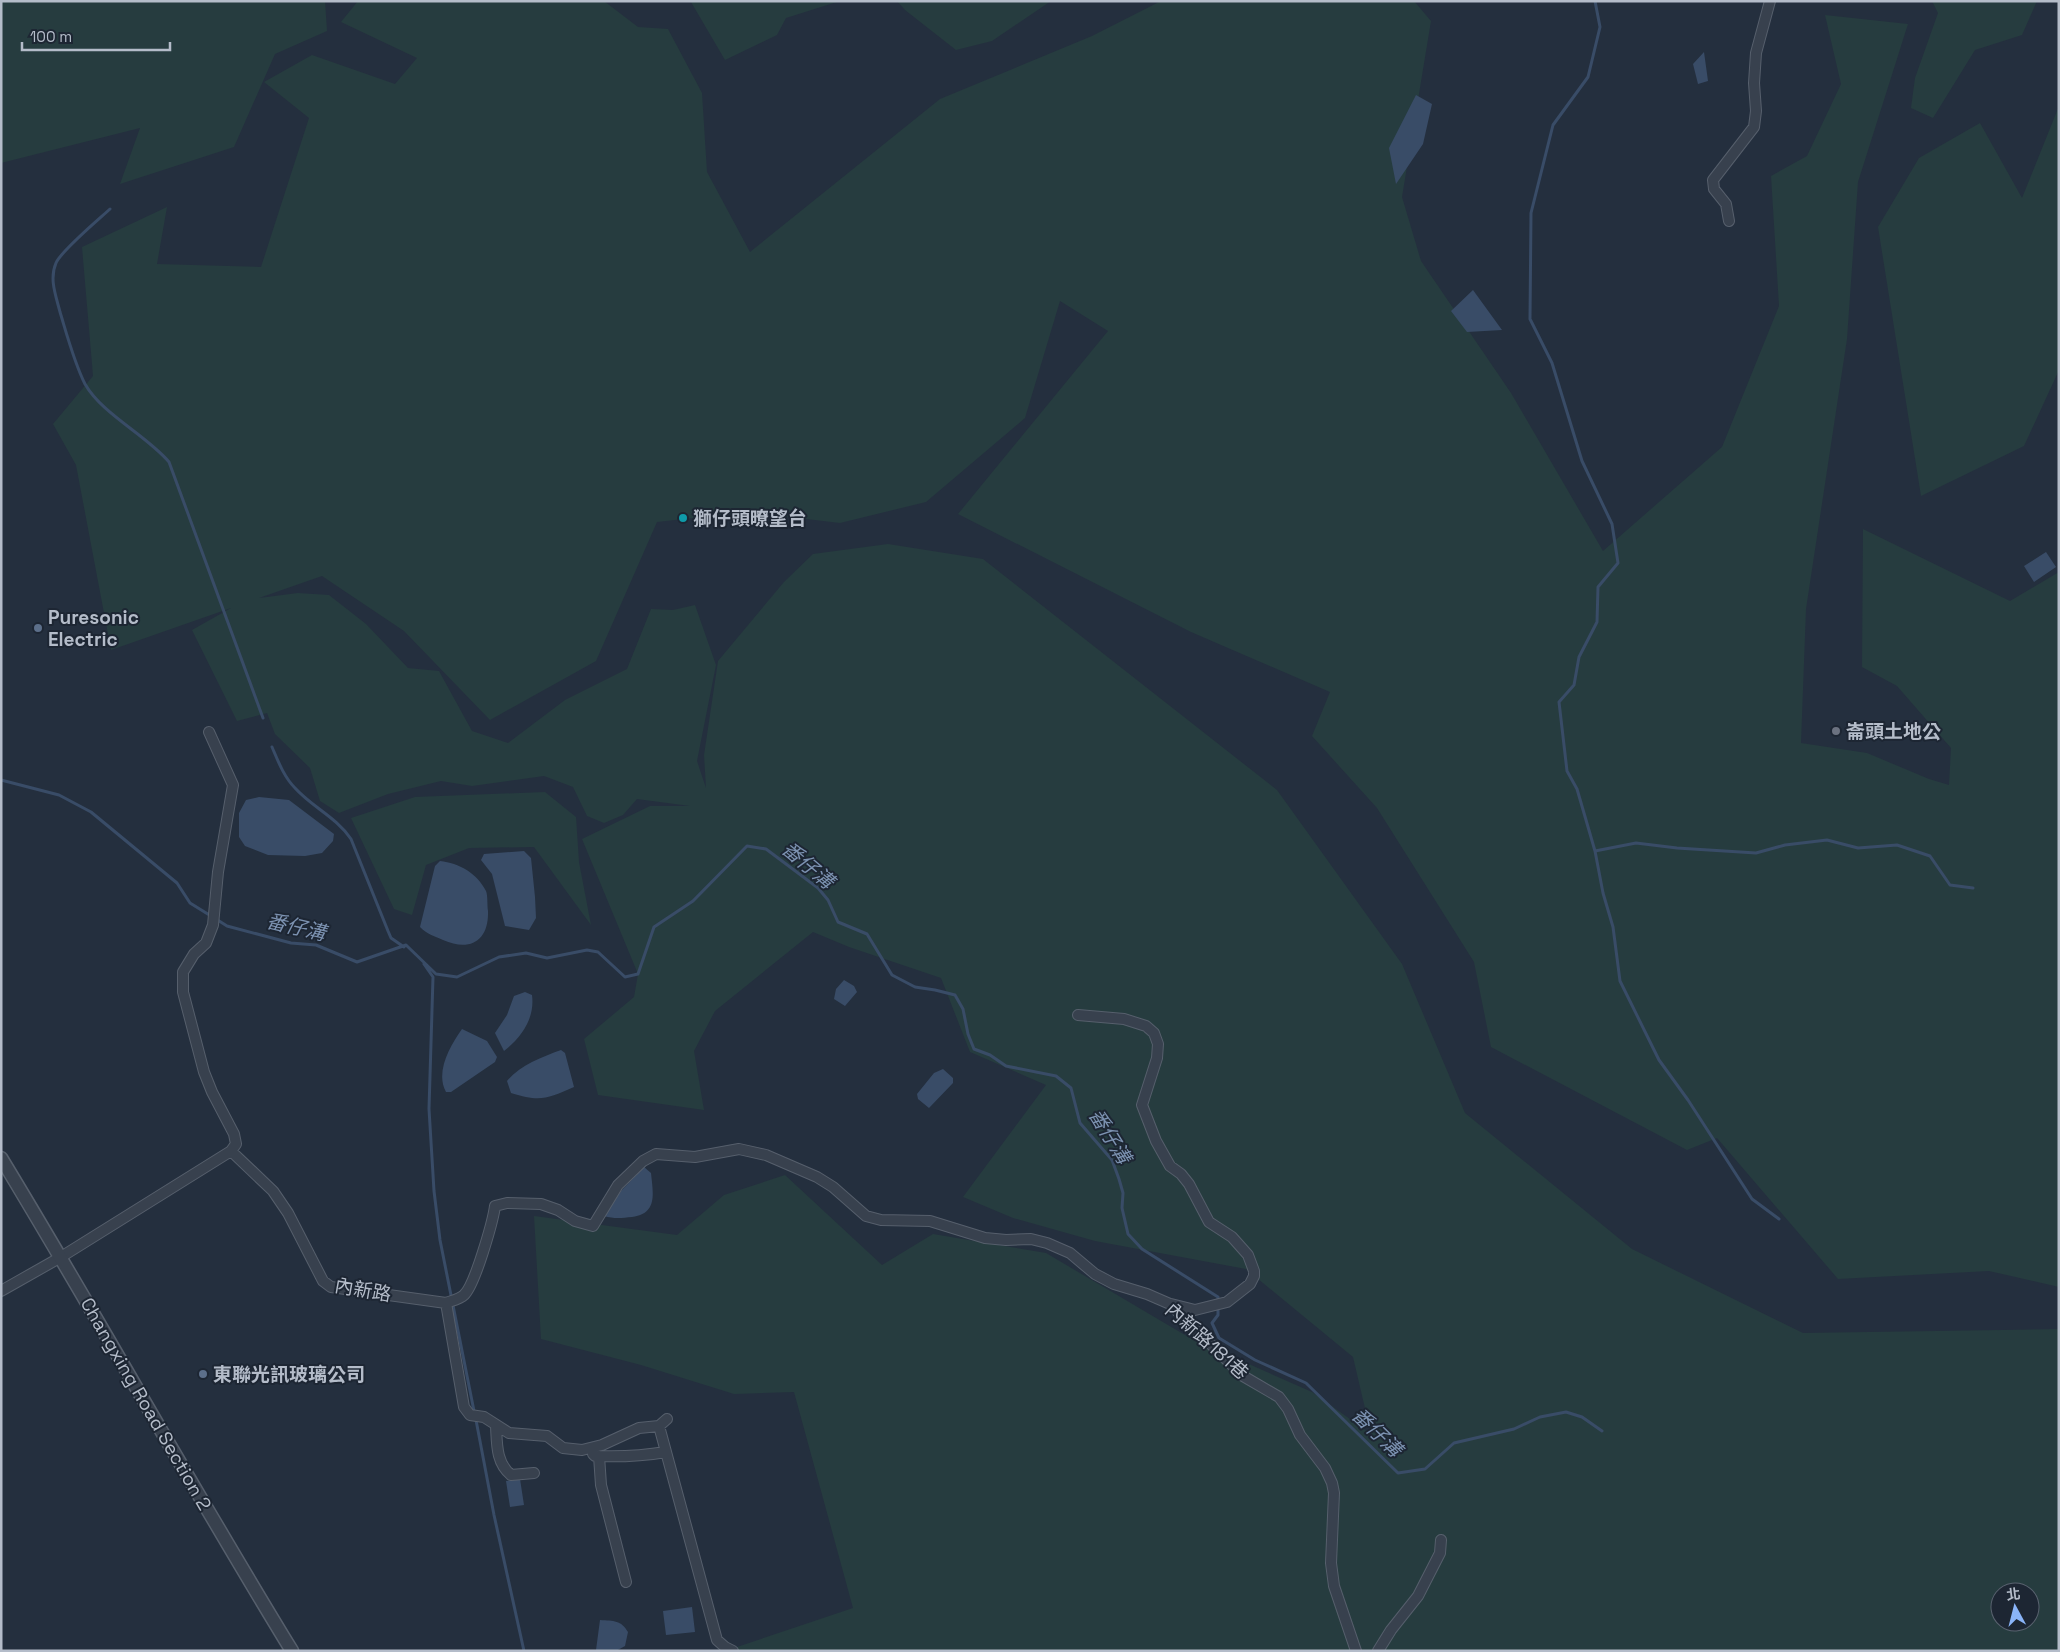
<svg xmlns="http://www.w3.org/2000/svg" width="2060" height="1652" viewBox="0 0 2060 1652" font-family="'Space Grotesk','Noto Sans TC',sans-serif">
  <rect width="100%" height="100%" fill="#242f3e"/>
  <path fill="#263c3f" fill-rule="evenodd" d="M1,1H325L327,31L275,54L234,147L120,184L140,128L1,163Z
    M358,1H604L638,27L668,29L702,93L707,172L750,252L940,99L1092,36L1161,1H1414L1431,21L1402,197L1421,261L1511,393L1603,551L1722,447L1779,306L1771,176L1807,156L1841,84L1825,15L1908,24L1858,182L1847,339L1806,609L1801,743L1867,753L1929,779L1949,785L1951,748L1897,686L1862,667L1863,529L2010,601L2059,572V1287L1989,1271L1838,1279L1717,1138L1687,1150L1491,1047L1474,962L1377,808L1312,736L1330,692L1191,632L958,514L1108,331L1060,301L1025,418L926,502L840,523L747,512L657,522L596,661L490,720L404,631L322,576L259,598L298,593L329,595L366,624L408,668L439,671L472,731L508,743L565,700L627,669L651,609L673,610L695,605L716,665L697,761L706,788L704,755L718,661L784,582L813,554L888,544L983,559L1277,790L1402,964L1465,1113L1632,1249L1803,1333L2059,1329V1651H725L853,1608L794,1392L734,1394L641,1365L541,1339L534,1216L677,1235L724,1195L785,1175L882,1265L933,1234L1046,1253L1190,1338L1312,1392L1371,1434L1353,1357L1246,1269L1095,1241L1013,1218L963,1197L1046,1085L970,1052L941,978L849,947L813,932L715,1011L694,1051L704,1110L598,1095L584,1039L634,997L638,974L582,839L650,806H690L637,799L623,815L604,823L587,816L573,787L544,776L472,786L441,781L388,794L339,813L320,801L310,768L275,734L267,713L237,721L192,630L231,608L111,650L76,465L53,424L93,376L82,247L167,207L157,264L261,267L309,118L264,82L312,55L395,84L417,58L341,22ZM2000,1592H2030V1622H2000Z
    M683,1H840L786,18L777,35L725,60L691,2Z
    M897,1H1051L992,41L956,50L905,10Z
    M1932,1H2037L2022,35L1975,50L1933,118L1911,108L1915,78L1938,13Z
    M2059,106V370L2024,446L1921,496L1878,227L1919,158L1980,123L2022,198Z
    M545,792L576,817L579,862L591,925L534,847L469,848L426,865L412,915L394,909L351,818L415,797Z"/>
  <path fill="#394c67" d="M1704,52L1708,81L1698,84L1693,64Z
    M1416,95L1432,104L1423,144L1396,184L1389,148Z
    M1473,290L1502,330L1467,332L1451,311Z
    M2046,552L2056,567L2034,582L2024,566Z
    M259,797L289,800L334,834L333,841L322,853L305,856L268,855L245,846L239,837V813L246,800Z
    M524,851L531,858L535,897L536,918L529,930L505,926L492,874L481,860L484,854Z
    M440,861C459,863 477,873 486,891C488,896 487,905 488,911C489,941 470,952 443,940C434,936 427,934 420,927L435,866Z
    M844,980L854,986L857,992L845,1006L834,999L836,989Z
    M525,992L532,995C535,1018 522,1037 504,1051L495,1033L507,1015L514,996Z
    M462,1029L487,1041L497,1057L495,1062L451,1092H446C435,1072 450,1046 462,1029Z
    M561,1050L565,1053L574,1087C547,1099 540,1102 511,1093L507,1081C520,1065 542,1057 561,1050Z
    M943,1069L953,1078V1083L929,1108L918,1099L917,1094L934,1073Z
    M644,1167L651,1173C653,1193 658,1214 632,1217C622,1218 614,1219 604,1216L621,1191Z
    M520,1479L524,1505L510,1507L506,1481Z
    M692,1607L695,1632L666,1635L663,1611Z
    M600,1620C614,1621 621,1620 628,1632L625,1646L616,1651L596,1650Z"/>
  <g fill="none" stroke-linecap="round" stroke-linejoin="round">
    <path stroke="#394c67" stroke-width="3" d="M1595,1L1600,27L1588,77L1553,125L1531,213L1530,319L1552,363L1582,461L1612,524L1618,563L1598,587L1597,622L1579,657L1574,685L1559,702L1567,771L1577,789L1595,851L1603,893L1613,927L1620,981L1659,1060L1688,1100L1752,1199L1779,1219
      M110,209C98,220 61,251 56,263C49,279 56,296 60,312C67,335 74,362 85,384C102,414 146,435 169,462L263,718
      M272,747C278,761 284,777 295,788C312,807 336,817 351,839L388,931L391,938L404,947
      M1,780L59,795L91,812L177,883L190,903L211,916
      M1595,851L1636,843L1677,848L1756,853L1785,845L1827,840L1858,848L1897,845L1930,856L1950,885L1973,888
      M216,919L227,926L291,943L316,945L357,962L406,945L436,974L457,977L499,957L526,953L547,958L587,950L598,952L625,977L638,974L654,927L693,901L747,846L766,849L818,888L828,900L838,922L867,934L892,975L915,987L935,990L955,995L963,1009L968,1034L974,1049L990,1055L1006,1066L1056,1076L1071,1088L1080,1123L1112,1160L1119,1179L1123,1193L1122,1208L1128,1234L1142,1249L1218,1297V1315L1212,1323L1219,1338L1255,1360L1306,1383L1398,1473L1425,1469L1454,1443L1514,1429L1540,1417L1566,1412L1582,1417L1602,1431
      M424,964L433,977L429,1109L434,1191L440,1240L474,1411
      M476,1420L494,1515L524,1651"/>
    <defs>
      <path id="minor" d="M1729,221L1726,204L1714,189L1713,180L1754,127L1756,111L1754,83L1756,53L1770,1
        M209,732L233,785L218,872L213,925L206,943L194,954L183,972V992L204,1072L212,1092L234,1134L236,1144L231,1151
        M1078,1015L1124,1019L1146,1026L1154,1033L1158,1044L1157,1058L1142,1105L1156,1141L1170,1166L1181,1174L1189,1184L1209,1222L1232,1237L1248,1255L1254,1271V1276L1250,1284L1227,1302L1195,1310L1171,1304
        M1,1291L61,1257L231,1151L273,1191L288,1213L323,1281L331,1287L446,1303L464,1407L470,1415L484,1417L509,1433L547,1436L563,1448L582,1450L602,1445L639,1428L659,1426L667,1419
        M446,1303C451,1301 460,1299 464,1295C475,1285 493,1221 495,1206L507,1203L541,1204L558,1210L575,1221L593,1226L618,1185L643,1161L656,1154L695,1157L739,1149L766,1155L817,1177L833,1187L866,1216L881,1220L930,1221L985,1238L1006,1240L1031,1239L1047,1243L1070,1253L1095,1274L1114,1284L1147,1294L1170,1304L1243,1376L1279,1397L1288,1409L1300,1435L1325,1468L1332,1483L1334,1493L1331,1563L1334,1586L1356,1651
        M496,1426C497,1444 496,1463 511,1475L534,1473
        M659,1426L717,1640L725,1647L733,1651
        M593,1454L595,1456C619,1457 642,1456 666,1452
        M599,1456L601,1485L626,1582
        M1378,1651L1391,1630L1418,1596L1440,1553L1441,1540"/>
      <path id="tertiary" d="M1,1158C100,1321 192,1488 292,1651"/>
    </defs>
    <use href="#minor" stroke="#565f6c" stroke-width="12"/>
    <use href="#tertiary" stroke="#565f6c" stroke-width="15"/>
    <use href="#minor" stroke="#38414e" stroke-width="10"/>
    <use href="#tertiary" stroke="#38414e" stroke-width="12"/>
  </g>
  <circle fill="#0f9aa8" stroke="#1d2633" stroke-width="2" cx="683" cy="518" r="5"/>
  <g fill="#5c6f8a" stroke="#1d2633" stroke-width="2">
    <circle cx="38" cy="628" r="5"/>
    <circle cx="203" cy="1374" r="5"/>
  </g>
  <circle fill="#6b7280" stroke="#1d2633" stroke-width="2" cx="1836" cy="731" r="5"/>
  <g text-anchor="middle" dominant-baseline="central" stroke-width="4" stroke-linejoin="round" paint-order="stroke">
    <g font-size="19" font-weight="bold" fill="#b4bcc9" stroke="#1d2633" text-anchor="start">
      <text x="693" y="518">獅仔頭暸望台</text>
      <text x="48" y="617">Puresonic<tspan x="48" dy="22">Electric</tspan></text>
      <text x="1846" y="731">崙頭土地公</text>
      <text x="213" y="1374">東聯光訊玻璃公司</text>
    </g>
    <g font-size="19" fill="#b4bcc9" stroke="#1d2633">
      <text transform="translate(363 1290) rotate(10)">內新路</text>
      <text transform="translate(1207 1341) rotate(42)">內新路181巷</text>
      <text transform="translate(146 1404) rotate(60)">Changxing Road Section 2</text>
    </g>
    <g font-size="20" font-style="italic" fill="#7c92b1" stroke="#1d2633">
      <text transform="translate(808 865) rotate(40)">番仔溝</text>
      <text transform="translate(296 927) rotate(13)">番仔溝</text>
      <text transform="translate(1110 1136) rotate(58)">番仔溝</text>
      <text transform="translate(1377 1432) rotate(44)">番仔溝</text>
    </g>
  </g>
  <rect width="2060" height="1652" fill="none" stroke="#b4bcc9" stroke-width="5"/>
  <g transform="translate(2015 1607) rotate(353)"><circle r="24" fill="#1d2633" stroke="#59626f"/>
  <path d="M0-4L9 19L0 12L-9 19Z" fill="#8ab4f8"/>
  <text y="-8" font-size="14" font-weight="bold" text-anchor="middle" fill="#b4bcc9">北</text>
  </g>
  <path d="M22 42v8h148v-8" fill="none" stroke="#b4bcc9" stroke-width="2.5"/>
  <text x="30" y="42" font-size="15" fill="#b4bcc9" stroke="#1d2633" stroke-width="4" paint-order="stroke">100 m</text>
</svg>
